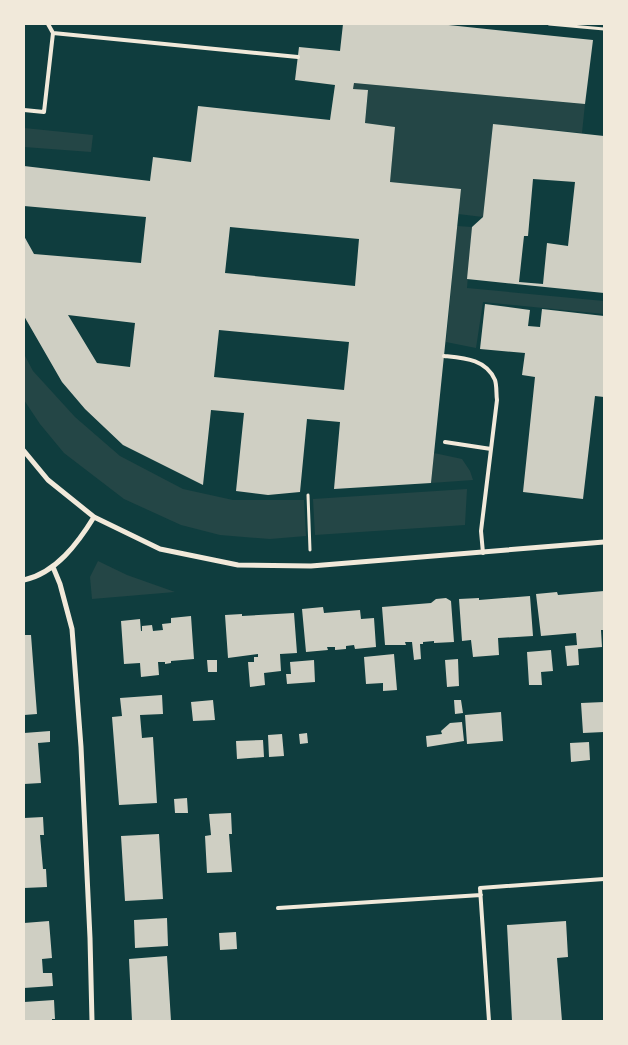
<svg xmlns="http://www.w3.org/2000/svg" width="628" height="1045" viewBox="0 0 628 1045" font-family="'Space Grotesk',sans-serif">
  <rect width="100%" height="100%" fill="#0f3d3e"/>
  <path fill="#244646" d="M354,83L585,104L582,133L493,124L483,217L458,214L461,189L390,182L395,127L365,123L368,91L353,89Z
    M24,128L93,135L91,152L24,147Z
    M457,226L472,227L467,288L604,301V314L483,302L476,348L446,342Z
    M24,354L33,371L75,417L120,456L183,489L233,500H304L306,536L270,539L220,535L181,525L124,499L64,453L40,424L24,400Z
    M434,453L462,459L470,471L473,480L431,483Z
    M467,489L465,525L315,535L313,499Z
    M98,561L127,575L175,592L92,599L90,577Z"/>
  <path fill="#cfcfc3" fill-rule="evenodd" d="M343,24H439L593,40L585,104L354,83L353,89L368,90L365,123L395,127L390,182L461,189L431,483L334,489L340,422L307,419L300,492L268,495L236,491L244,413L211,410L203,485L123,445L85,409L62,382L24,316V236L34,254L141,263L146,217L24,206V166L150,181L153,157L191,162L198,106L330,120L335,85L295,80L299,47L340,51ZM230,227L359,239L355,286L225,273ZM68,315L135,323L130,367L97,363ZM219,330L349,342L344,390L214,377Z
    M493,124L604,136V293L467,279L472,227L483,217ZM533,179L575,182L568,246L547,243L543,284L519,282L524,236H528Z
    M485,304L530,310L528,326L540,327L542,309L604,316V397L595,396L583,499L523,492L535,377L522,375L525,353L480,349Z
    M604,591V630H601L602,647L578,649L579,665L567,666L565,646L577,645L576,633L541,636L536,594L557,592L558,595Z
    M530,596L533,636L498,638L499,655L473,657L471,640L462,641L459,599L479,598V600Z
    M446,598L451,601L454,642L434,643V641L423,642V644H420L421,659L414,660L412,642H405L406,645H385L382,607L431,603L436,599Z
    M323,607L324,613L360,610L361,619L374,618L376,647L355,649L354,645L346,646V649L335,650V647H327L328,650L306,652L302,609Z
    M294,613L297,653L280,654L281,671L264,673L265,685L250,687L248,662H254V657H258V654L228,658L225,615L242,614V616Z
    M191,616L194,659L171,661V663L165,664V662H158L159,675L141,677L140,663L124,664L121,621L140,619L141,631H142V626L152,625L153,631L163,630L162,624L171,623V618Z
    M24,635H31L37,714L24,715Z
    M551,650L553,671L541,672L542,685H529L527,652Z
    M394,654L397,690L383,691V683L366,684L364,657Z
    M458,659L459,686L447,687L445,660Z
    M207,660H217V672H208Z
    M314,660L315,682L287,684L286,674H291L290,662Z
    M162,695L163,714L140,715L142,738L153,737L157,803L119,805L112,717L122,716L120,698Z
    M213,700L215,720L193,721L191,702Z
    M454,700H461L463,713L455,714Z
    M604,702V732L583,733L581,703Z
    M501,712L503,741L467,744L465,715Z
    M462,722L464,741L427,747L426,736L442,734L441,731L450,723Z
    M50,731V742L38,743L41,783L24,784V733Z
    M307,733L308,743L300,744L299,734Z
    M282,734L284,756L269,757L268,735Z
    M263,740L264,757L237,759L236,741Z
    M589,742L590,760L571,762L570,743Z
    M187,798L188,813H175L174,799Z
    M231,813L232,834H229L232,872L207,873L205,836L211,835L209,814Z
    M43,817L44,835H40L43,869H46L47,887L24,888V818Z
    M159,834L163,899L125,901L121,836Z
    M167,918L168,946L135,948L134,920Z
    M49,921L52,958L42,959L43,973H52L53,986L24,988V923Z
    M566,921L568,957L557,958L562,1021H512L507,925Z
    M236,932L237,949L220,950L219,933Z
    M167,956L171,1021H132L129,959Z
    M54,1000L55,1019H52V1021H24V1002Z"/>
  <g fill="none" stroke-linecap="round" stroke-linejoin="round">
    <path stroke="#f1e9da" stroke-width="3" d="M549,24L604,29
      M308,495L310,550"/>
    <path stroke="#f1e9da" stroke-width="4" d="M48,24L53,33
      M24,110L44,112L53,33L298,57
      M444,356C464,358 486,359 495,380C497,386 496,394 497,400L481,531L483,553
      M445,442L491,449
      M278,908L481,895
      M489,1021L480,888L604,879"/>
    <path stroke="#f1e9da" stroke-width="5" d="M24,451L48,480L94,517L160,549L238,565L311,566L604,542
      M53,567L60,584L72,629L81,747L90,938L92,1021
      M24,580C56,573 78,543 94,517"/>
  </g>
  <rect width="628" height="1045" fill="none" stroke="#f1e9da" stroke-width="50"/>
</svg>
